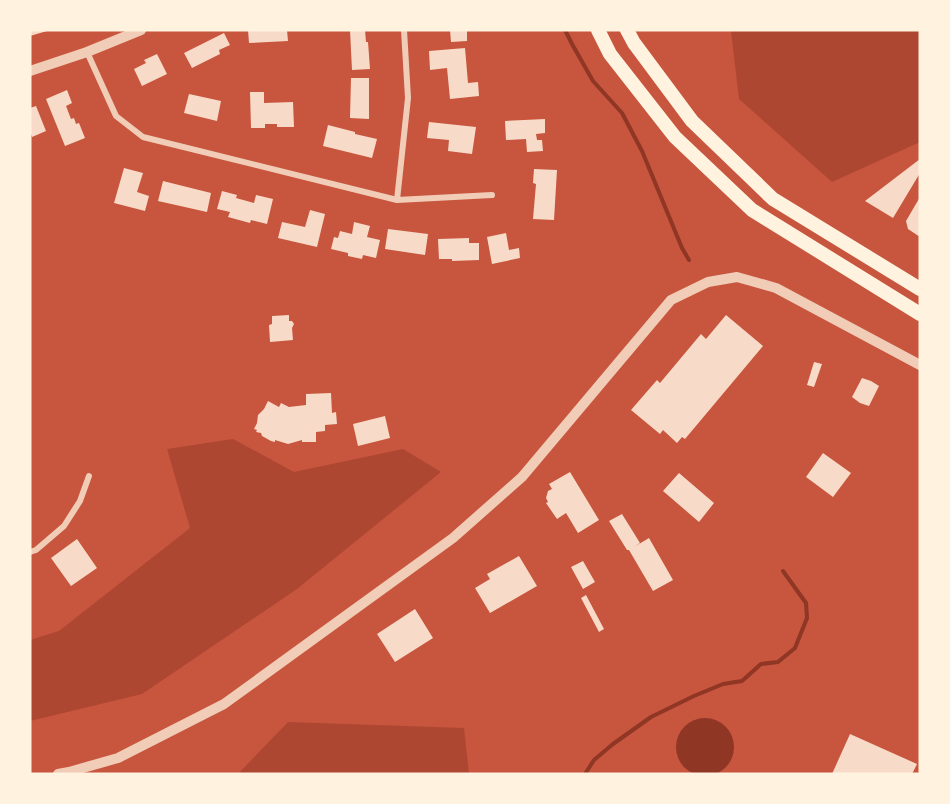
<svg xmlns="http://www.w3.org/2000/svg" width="950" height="804" viewBox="0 0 950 804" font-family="Rubik,sans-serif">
  <rect width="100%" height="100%" fill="#c8553d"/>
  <path fill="#ae4732" d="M738,30H920V142L832,182L739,99L731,31Z
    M233,439L294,472L403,449L441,472L297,589L142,694L30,721V640L59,631L190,528L167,449Z
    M288,722L464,728L469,774H238Z"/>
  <path fill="#8f3625" d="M676 747a29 29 0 1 1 58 0a29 29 0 1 1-58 0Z"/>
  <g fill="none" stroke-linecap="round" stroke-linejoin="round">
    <path stroke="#8f3625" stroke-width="4" d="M565,30L572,44L593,81L622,113L642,151L682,248L689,260
      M585,774L594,760L613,744L651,717L694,696L723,684L742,681L761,664L778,662L795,648L807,618L806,603L783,571"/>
  </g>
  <path fill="#f7dbc8" d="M30,30H47V31L30,36Z
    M248,30H287L288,41L249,43Z
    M350,30H365L366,42H368L370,69L352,70Z
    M450,30H467V41L451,42Z
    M224,33L230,45L219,50L220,54L192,68L184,53Z
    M465,48L468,83L478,82L479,96L450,99L447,68L430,70L429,51Z
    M157,54L167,74L142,86L134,69L146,63L144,60Z
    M351,78H369V119L350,118Z
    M67,90L72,103L66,106L71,119L74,118L76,124L79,123L85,138L65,146L46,99Z
    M250,92H264V103L293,102L294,127H277V124H265V128H251Z
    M189,94L221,101L217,121L184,113Z
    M36,106L46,131L32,137L30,131V108Z
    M545,119V133L536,134L537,140H542L543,151L527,152L526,139L506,140L505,121Z
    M429,122L476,127L472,154L448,151L449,140L427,138Z
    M328,125L355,132V134L377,139L372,158L323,146Z
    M920,159V173L893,218L865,201Z
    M124,168L143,173L137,192L149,196L145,211L114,203Z
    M534,169L557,170L554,220L533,219L536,184L533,183Z
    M163,181L211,193L207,212L158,201Z
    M222,191L237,195L236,198L254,203L256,195L273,199L267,224L251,220L250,223L228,217L230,212L217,209Z
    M920,197V237L908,229L906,221Z
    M310,210L325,214L317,247L278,238L282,222L305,227Z
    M354,222L370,226L367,237L380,240L376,258L363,255L362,259L348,256V253L331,249L334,237L338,238L340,231L352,234Z
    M388,229L428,234L425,255L385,249Z
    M506,233L509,250L519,248L520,258L492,264L487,237Z
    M469,238V243H479V260L452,261V259H439L438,239Z
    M289,315V321H292L294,324L292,328L293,340L270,342L269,325L272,324V316Z
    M726,315L763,346L685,439L682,437L677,443L663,430L660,434L631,410L657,380L660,383L701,334L706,339Z
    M814,362L822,364L814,387L807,385Z
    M862,378L871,381L879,386L869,406L860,403L852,397Z
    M331,393L332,413L336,412L337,424L325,425V431L316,432V442H302V440L288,444L275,440V442L271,441L262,436L261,433L256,432L257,430L254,429L257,423L258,415L264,409L268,401L279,407L281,403L289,407L306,405V394Z
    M385,416L390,438L358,446L353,424Z
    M823,453L851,473L833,497L806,477Z
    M570,472L599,520L578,533L566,513L557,519L546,503L548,502L546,498L548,491L552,489L549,484Z
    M679,473L714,503L699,522L663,491Z
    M622,514L640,543L634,547L649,538L673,580L653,591L629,550H627L609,521Z
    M77,539L97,568L71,586L51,558Z
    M519,556L537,586L490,613L475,588L490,579L487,574Z
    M583,561L595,582L583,589L571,567Z
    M586,595L604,629L599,632L581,598Z
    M415,609L433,638L395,662L377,634Z
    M850,734L917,764L912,774H832Z"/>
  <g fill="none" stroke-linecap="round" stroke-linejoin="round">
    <path stroke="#f1ccb7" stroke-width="6" d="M87,52L116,116L143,137L397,200L492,195
      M397,200L408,98L404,30
      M30,552L36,550L64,526L80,501L89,476"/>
    <path stroke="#f1ccb7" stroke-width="10" d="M30,71L87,52L141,30
      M58,774L69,772L118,758L224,704L453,538L522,477L671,300L708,282L737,277L776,288L920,365"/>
    <path stroke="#fff3e0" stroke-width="14" d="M598,30L610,54L675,137L752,210L920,314
      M627,30L634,43L692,121L773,199L920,289"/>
  </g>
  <rect width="950" height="804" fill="none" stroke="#fff3e0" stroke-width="63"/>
</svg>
